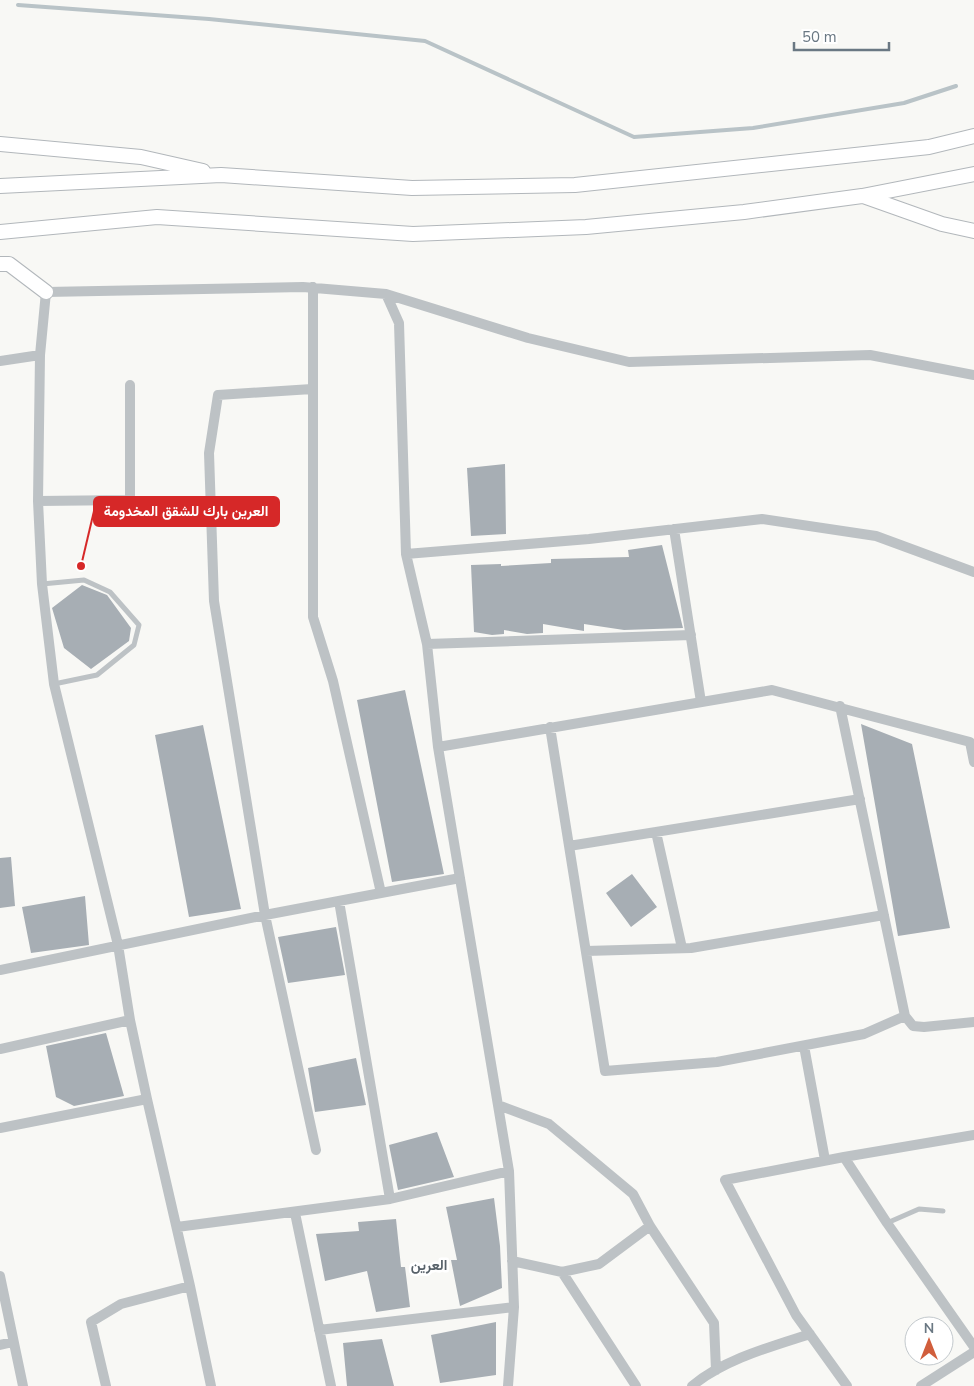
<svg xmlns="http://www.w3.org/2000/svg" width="974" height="1386" viewBox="0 0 974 1386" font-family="'Nunito Sans',Vazirmatn,sans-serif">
  <rect width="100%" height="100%" fill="#f8f8f5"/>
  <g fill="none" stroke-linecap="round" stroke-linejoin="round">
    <path stroke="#b9c3c7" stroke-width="4" d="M18,5L209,19L425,41L634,137L753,128L904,103L956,86"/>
  </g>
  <path fill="#a7aeb4" d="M505,464L506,534L471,536L467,468Z
    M662,545L683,628L624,630L584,624V631L543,624V633L527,634L504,630V634L492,635L474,632L471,565L501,564V566L551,563V559L629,557L628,550Z
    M82,585L107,595L131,628L129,641L91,669L64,648L52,608Z
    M405,690L444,874L392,882L357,700Z
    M861,724L912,744L950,928L898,936Z
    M203,725L241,909L189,917L155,735Z
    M11,857L15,906L0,908V858Z
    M632,874L657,907L631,927L606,893Z
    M85,896L89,945L31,953L22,907Z
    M336,927L345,975L288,983L278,937Z
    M106,1033L124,1096L74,1106L56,1097L46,1046Z
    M356,1058L366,1105L315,1112L308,1068Z
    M437,1132L454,1177L398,1190L389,1145Z
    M494,1198L500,1246L502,1288L460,1306L451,1260H457L446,1207Z
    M396,1219L401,1267H405L410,1307L376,1312L367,1271L325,1281L316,1234L359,1231L358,1222Z
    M496,1322V1375L440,1383L431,1335Z
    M382,1339L394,1386H347L343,1343Z"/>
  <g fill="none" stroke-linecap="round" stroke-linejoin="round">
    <defs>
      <path id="secondary" d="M0,144L141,157L203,171
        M0,186L221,175L412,188L575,185L929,147L974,136
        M863,196L942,224L974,231
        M0,232L157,217L413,234L586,227L744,212L862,196L974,174
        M0,264H9L46,292"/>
    </defs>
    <use href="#secondary" stroke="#b2b7bb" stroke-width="16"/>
    <path stroke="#bdc2c5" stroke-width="5" d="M42,584L84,580L110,592L139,625L134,645L97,675L54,684
      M887,1223L919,1209L943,1211"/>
    <path stroke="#bdc2c5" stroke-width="10" d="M313,287V617L333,681L381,893
      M386,294L399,323L406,554L427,644L438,747L509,1171L514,1307L508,1386
      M0,361L40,355
      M312,389L218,395L209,453L214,601L265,915L316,1150
      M38,501L130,500V385
      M674,529L701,702
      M406,554L589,539L762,519L876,536L974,572
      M427,644L691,635
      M840,706L905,1016L913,1026L924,1027L974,1022
      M550,727L605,1071L717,1062L864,1034L905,1016
      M438,747L772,690L970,742L974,762
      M656,832L682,948
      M569,846L860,799
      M339,901L390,1199
      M586,951L691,948L884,915
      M0,970L265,915L460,878
      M804,1046L825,1160
      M0,1049L130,1020
      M498,1105L549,1124L633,1194L650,1226L714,1323L716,1370
      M0,1128L147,1099
      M844,1157L887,1223L974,1347
      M295,1213L331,1386
      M177,1227L390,1199L509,1171
      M512,1261L562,1272L599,1264L650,1226
      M562,1272L636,1386
      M0,1276L23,1386
      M319,1330L514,1307
      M0,1345L13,1342
      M106,1386L91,1322L121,1304L190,1286
      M211,1386L190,1286L147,1099L130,1020L118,945L54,684L42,584L38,501L40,355L46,292L303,287L386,294L528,338L629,362L870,355L974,375
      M692,1386C725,1359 770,1347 810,1334
      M847,1386L796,1315L725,1180L844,1157L974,1135
      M921,1386L974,1352"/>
    <use href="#secondary" stroke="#fff" stroke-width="14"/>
  </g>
  <g text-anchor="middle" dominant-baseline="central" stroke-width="5" stroke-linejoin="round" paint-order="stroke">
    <g font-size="14" font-weight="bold" fill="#576169" stroke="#fff">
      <text x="429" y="1265">العرين</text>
    </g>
  </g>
  <path fill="none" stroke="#d62828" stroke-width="2" d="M81 566L94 511"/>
  <circle fill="#d62828" stroke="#fff" stroke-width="2" cx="81" cy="566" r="5"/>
  <rect fill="#d62828" stroke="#d62828" stroke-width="2" x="94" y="497" width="185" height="29" rx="5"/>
  <g font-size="14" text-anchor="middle" font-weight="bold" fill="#fff">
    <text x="186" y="516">العرين بارك للشقق المخدومة</text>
  </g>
  <g transform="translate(929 1341)"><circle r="24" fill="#ffffff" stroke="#c3c9cd"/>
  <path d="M0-4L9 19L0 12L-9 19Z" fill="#d15e3c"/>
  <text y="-8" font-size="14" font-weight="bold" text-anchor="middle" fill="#6a7883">N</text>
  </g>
  <path d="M794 42v8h95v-8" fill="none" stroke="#6a7883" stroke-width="2.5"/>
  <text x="802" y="42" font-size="15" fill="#6a7883" stroke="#ffffff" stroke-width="4" paint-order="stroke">50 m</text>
</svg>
